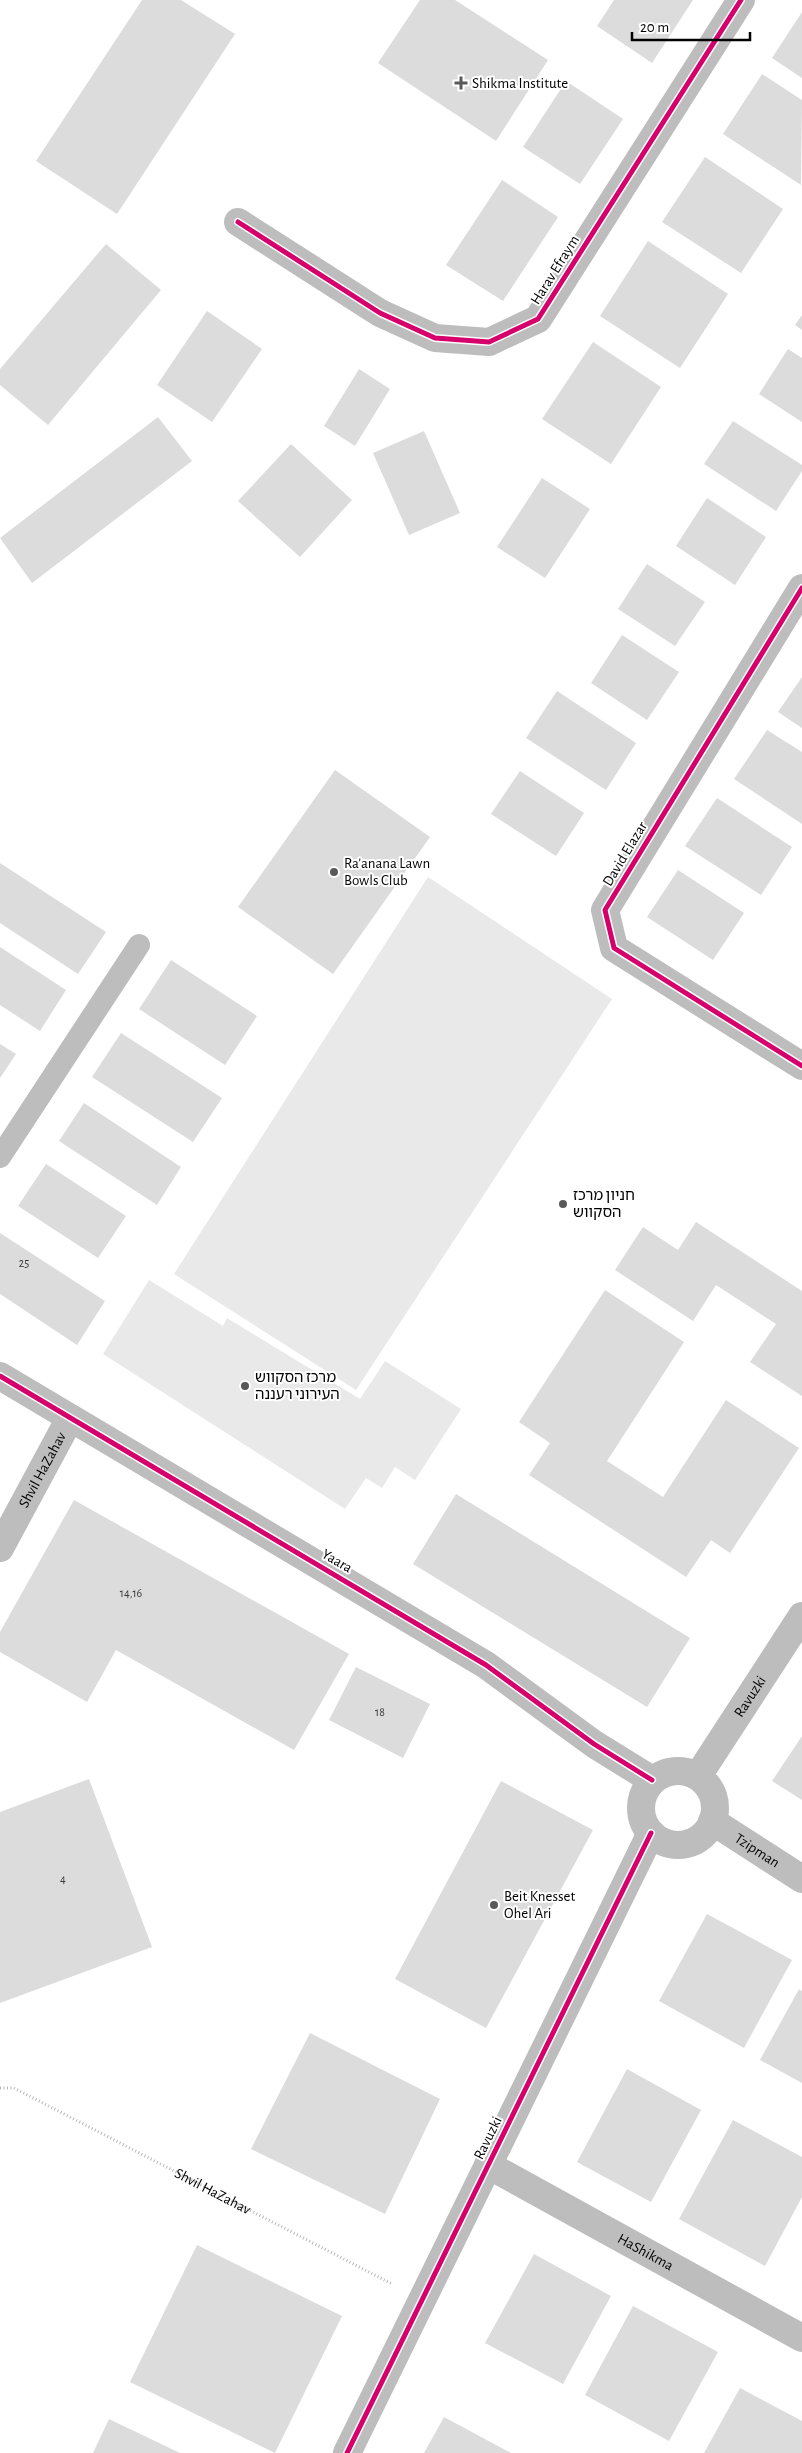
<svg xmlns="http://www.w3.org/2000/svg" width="802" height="2453" viewBox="0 0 802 2453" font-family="'Alegreya Sans','Noto Sans Hebrew',sans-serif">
  <rect width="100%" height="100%" fill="#fff"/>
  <path fill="#e9e9e9" d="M428,877L612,999L356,1390L174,1274Z
    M149,1280L223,1326L227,1318L360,1399L385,1361L461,1409L415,1480L395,1467L382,1488L366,1478L345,1509L103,1354Z"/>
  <path fill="#dcdcdc" d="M142,0H181L235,34L117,214L36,161Z
    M420,0H455L548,60L496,141L378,63Z
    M614,0H693L652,63L597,26Z
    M802,12V78L772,58Z
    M762,74L802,100L801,185L723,134Z
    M566,81L623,119L580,184L523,147Z
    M705,157L783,209L741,273L662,222Z
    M502,180L558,217L503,301L446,265Z
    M648,241L728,294L680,368L600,316Z
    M106,244L161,290L48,425L0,385V369Z
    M207,311L262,349L212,422L157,385Z
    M802,315V330L795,325Z
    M593,342L661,387L611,464L542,419Z
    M788,349L802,358V422L759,394Z
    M359,369L390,389L355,446L324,426Z
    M158,417L192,461L32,583L0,538Z
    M733,421L802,465V471L776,511L704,464Z
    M424,431L460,513L409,535L373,453Z
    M291,444L352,500L300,557L238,501Z
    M542,478L590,509L545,578L497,547Z
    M707,498L766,537L735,585L676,546Z
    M647,564L705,602L675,646L618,609Z
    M622,635L679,672L647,720L591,683Z
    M802,677V728L778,712Z
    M557,691L636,743L606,790L526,738Z
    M767,730L802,752V824L734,779Z
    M335,770L430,837L333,974L238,907Z
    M520,771L584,813L556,856L491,814Z
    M717,798L792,847L761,895L685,846Z
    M0,863L106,932L78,974L0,923Z
    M678,870L744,913L713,960L647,917Z
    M0,947L66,990L40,1031L0,1005Z
    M171,960L257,1016L225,1065L139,1009Z
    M121,1033L222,1098L193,1142L92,1077Z
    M0,1044L16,1054L0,1078Z
    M84,1103L181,1167L157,1205L59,1141Z
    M46,1164L126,1216L98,1258L18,1206Z
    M696,1222L802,1291V1396L750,1362L776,1324L716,1285L693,1321L615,1270L643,1227L678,1250Z
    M0,1233L105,1301L77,1345L0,1294Z
    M605,1290L684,1342L607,1461L663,1497L726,1400L799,1448L730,1553L711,1540L686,1577L529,1475L550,1443L519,1422Z
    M456,1494L690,1638L647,1707L413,1564Z
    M74,1500L349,1654L294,1750L116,1650L87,1702L0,1652V1632Z
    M356,1667L430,1704L403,1758L329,1720Z
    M802,1736V1800L772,1781Z
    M89,1779L152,1947L0,2003V1812Z
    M501,1781L593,1830L486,2028L395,1979Z
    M707,1914L792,1960L744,2048L659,2001Z
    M799,1989L802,1991V2083L760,2060Z
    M310,2033L440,2099L385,2214L251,2149Z
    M627,2069L701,2110L651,2202L577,2162Z
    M733,2120L802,2157V2197L765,2266L679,2219Z
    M197,2245L342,2316L275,2453L130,2382Z
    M534,2254L611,2296L563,2384L485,2343Z
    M633,2306L718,2352L669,2441L585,2395Z
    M740,2388L802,2421V2453H704Z
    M444,2417L511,2453H424Z
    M109,2419L180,2453H93Z"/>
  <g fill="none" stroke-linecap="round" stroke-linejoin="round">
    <path stroke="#b8b8b8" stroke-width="3" stroke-dasharray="1 2.5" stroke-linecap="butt" id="s1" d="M0,2088H14L392,2284"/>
    <path stroke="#bdbdbd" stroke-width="22" d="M0,1157L139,945"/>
    <g stroke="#bdbdbd" stroke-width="28">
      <path d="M238,222L380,313L435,338L489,342L538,319L741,0"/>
      <path d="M802,588L605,910L614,948L802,1066"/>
      <path d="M0,1376L486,1665L594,1744L652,1780"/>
      <path id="s2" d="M0,1548L70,1418"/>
      <circle cx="678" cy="1808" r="37"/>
      <path id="s3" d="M698,1776L802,1616"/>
      <path id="s4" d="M712,1821L802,1879"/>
      <path id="s5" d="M488,2165L802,2338"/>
      <path d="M347,2453L651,1833"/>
    </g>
    <defs>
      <path id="cycleway" d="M238,222L380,313L435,338L489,342L538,319L741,0
        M802,588L605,910L614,948L802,1066
        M0,1376L486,1665L594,1744L652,1780
        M347,2453L651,1833"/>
    </defs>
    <use href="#cycleway" stroke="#fff" stroke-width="8"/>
    <use href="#cycleway" stroke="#d6006c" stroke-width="5"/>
  </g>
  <g fill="#595959" stroke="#fff" stroke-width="2">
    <path d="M458.5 75.5h5v5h5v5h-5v5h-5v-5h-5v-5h5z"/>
    <circle cx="334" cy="872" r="5"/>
    <circle cx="563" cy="1204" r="5"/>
    <circle cx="245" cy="1386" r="5"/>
    <circle cx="494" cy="1905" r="5"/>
  </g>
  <g text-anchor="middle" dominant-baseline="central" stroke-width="4" stroke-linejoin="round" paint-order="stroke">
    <g font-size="12" fill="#373737">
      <text x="24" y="1263">25</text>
      <text x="131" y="1593">14,16</text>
      <text x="380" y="1712">18</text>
      <text x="63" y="1879">4</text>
    </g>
    <g font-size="15" fill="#000" stroke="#fff" text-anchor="start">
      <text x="472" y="83">Shikma Institute</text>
      <text x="344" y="863">Ra'anana Lawn<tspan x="344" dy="17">Bowls Club</tspan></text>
      <text x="573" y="1195">חניון מרכז<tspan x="573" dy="17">הסקווש</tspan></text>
      <text x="255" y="1377">מרכז הסקווש<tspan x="255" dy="17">העירוני רעננה</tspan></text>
      <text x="504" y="1896">Beit Knesset<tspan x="504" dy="17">Ohel Ari</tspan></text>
    </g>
    <g font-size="15" fill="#000" stroke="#fff">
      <text transform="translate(555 270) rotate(-58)">Harav Efraym</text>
      <text transform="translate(625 854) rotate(-59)">David Elazar</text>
      <text stroke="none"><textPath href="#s2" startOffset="89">Shvil HaZahav</textPath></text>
      <text transform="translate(337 1561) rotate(30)">Yaara</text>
      <text stroke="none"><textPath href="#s3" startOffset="95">Ravuzki</textPath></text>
      <text stroke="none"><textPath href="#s4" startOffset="54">Tzipman</textPath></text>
      <text transform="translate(488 2138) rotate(-64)">Ravuzki</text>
      <text stroke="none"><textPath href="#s1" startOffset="238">Shvil HaZahav</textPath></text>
      <text stroke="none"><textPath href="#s5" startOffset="180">HaShikma</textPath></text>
    </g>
  </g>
  <path d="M632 32v8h118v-8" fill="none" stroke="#000000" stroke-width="2.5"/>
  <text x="640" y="32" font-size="15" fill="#000000" stroke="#ffffff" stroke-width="4" paint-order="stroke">20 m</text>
</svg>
